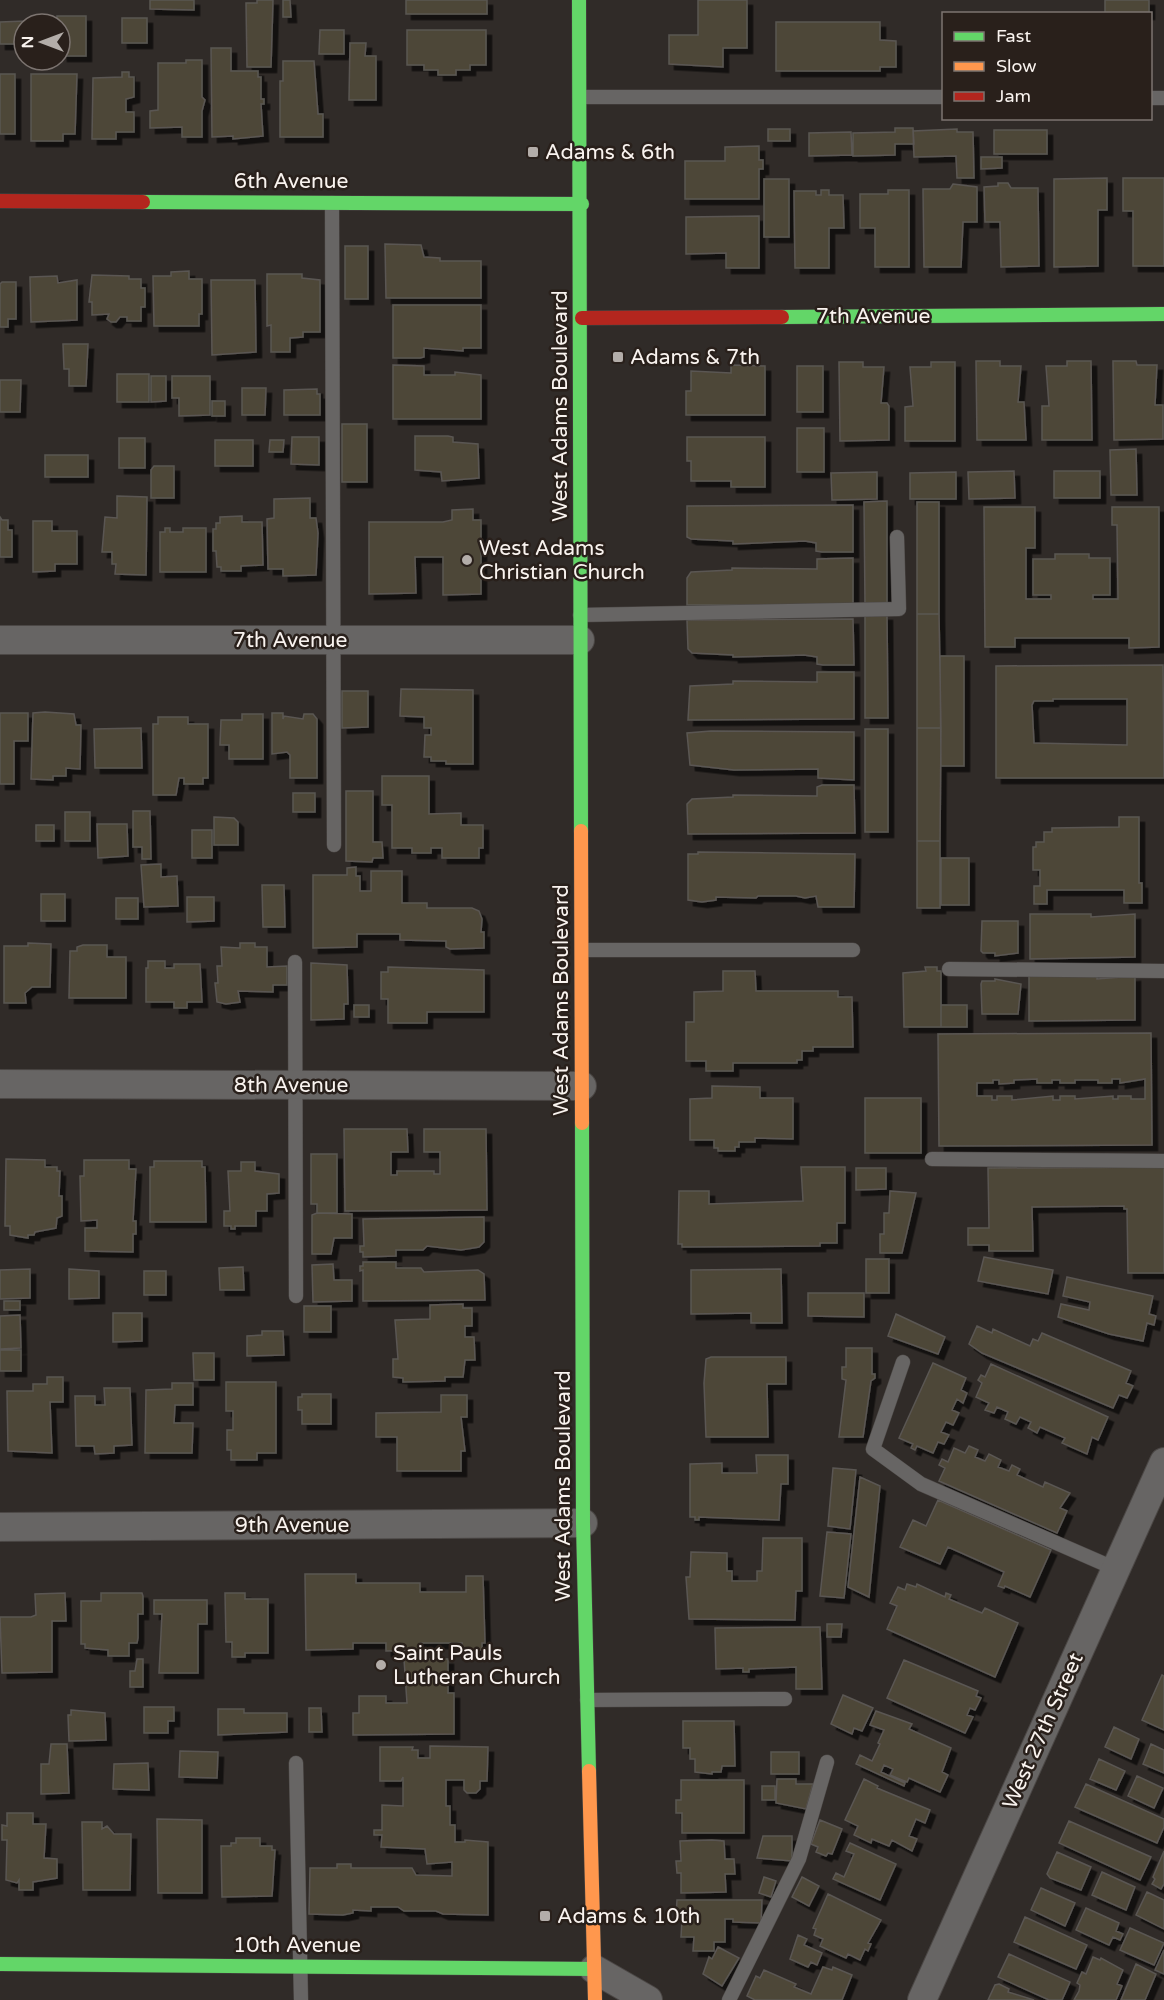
<svg xmlns="http://www.w3.org/2000/svg" width="1164" height="2000" viewBox="0 0 1164 2000" font-family="'Varela Round',sans-serif">
  <defs>
    <filter id="shadow"><feDropShadow dx="5.5" dy="5.5" stdDeviation="0" flood-color="#0009"/></filter>
  </defs>
  <rect width="100%" height="100%" fill="#302b28"/>
  <path fill="#4e4638" stroke="#5a5753" stroke-width="1.5" fill-rule="evenodd" filter="url(#shadow)" d="M150,0H194V10L150,9Z
    M257,0H273L271,67H247L246,3H257Z
    M283,0H290L291,17H283Z
    M406,0H487V14H406Z
    M698,0H747V48H723V67L669,64V35H698Z
    M1105,0H1149V14H1105Z
    M57,16H86V56H62L60,24H57Z
    M122,18H147V43H122Z
    M26,21L24,44H0V22Z
    M776,22H880V40L896,41V67H880V71H776Z
    M320,30H344V54H319Z
    M407,30H486V65H470V70H456V75H438V70H424V65H407Z
    M350,43H366L365,56H376V100H349Z
    M211,48H231V71H258V77H261V99H264V104H261L263,136L233,139V136L212,137Z
    M186,60H202V97L205,100L202,111V137H182V127L150,128V111L158,110V63H186Z
    M283,61H314L318,114H323V137H280V81H283Z
    M122,72H129V77H134V97L126,99V112H134V132H116V139H92L93,78L122,77Z
    M0,74H15V134H0Z
    M31,74H77L75,134H63V141H31Z
    M895,128H913L914,144H895V155L853,156V133L895,132Z
    M768,129H790V141H768Z
    M957,129V132H973L974,178H957L956,156L914,157L913,131Z
    M994,130H1047V154H994Z
    M851,132L852,155L809,156V133Z
    M759,146V160H763V169H759V199H685V161H725V147Z
    M981,157H1002V168L981,169Z
    M1107,178V210H1098V266L1054,267V179Z
    M1123,178H1164V266H1133V211H1123Z
    M764,179H789V237H764Z
    M998,183H1008L1011,188H1038L1039,266L1001,267L1000,222H985L984,187L998,186Z
    M953,184L977,187V222H963L961,267H924L923,189H950Z
    M821,190H829V195H843L844,228H829V268H795L794,191H816V195H821Z
    M888,190H909V267H875V228H860V194H888Z
    M759,216V268H726V253L686,254V217Z
    M385,244L421,245L424,257L440,258V261H481V298H386Z
    M345,246H368V299H345Z
    M189,271V279H202V314H199V326H154L153,276H171V272Z
    M267,274H302V278L320,280V332H303V337L290,338V352H271V325L267,326Z
    M92,275L129,276V279H141V288H145V307H141V321H127V317H120L116,322H111L107,319L109,314L92,315V302H89Z
    M57,276L58,283L77,280V320L31,322L30,277Z
    M211,280H255L256,352L212,355Z
    M2,282H16V319H8V327H0V284Z
    M393,305H481V348H463V351L424,348V357L420,358H393Z
    M63,344H88L86,386H69V369H64Z
    M976,361H1000V366H1021L1018,402H1024L1026,440H977Z
    M1067,361H1091L1092,440H1042V406H1049L1046,366H1067Z
    M1113,361H1136L1137,365H1157L1155,405H1163V439L1114,440Z
    M839,362H863V367H884L881,403H887L889,406V440L840,441Z
    M931,362H955V441H905V407L913,406L910,367H931Z
    M393,365L424,366V375H455V372L481,375V419H393Z
    M731,365L765,366V415H686V391H691V371L731,373Z
    M797,366H823V412H797Z
    M117,374H149V402H117Z
    M151,376H166V401L151,402Z
    M172,376H210V415L179,416V398H172Z
    M0,380H21L20,412H0Z
    M242,388H266L265,415H242Z
    M317,389V394H320V415H284V390Z
    M212,401H225V416H212Z
    M342,424H367V482H342Z
    M797,428H824V472H797Z
    M415,436H448L453,437V442L478,444L479,478L442,481L441,472L415,470Z
    M292,437H319V465L291,464Z
    M687,437H765V487H731V481H691V461H687Z
    M119,438H145V468H119Z
    M215,440H253V466H215Z
    M270,440H284L283,452H269Z
    M1136,449L1137,495H1111L1110,450Z
    M45,455H88V477H45Z
    M154,466H174V498H151V470Z
    M1014,471L1015,498L969,499L968,472Z
    M1054,471H1100V498H1054Z
    M877,472V499L832,500L831,473Z
    M956,472V499H910V473Z
    M117,496L147,497L146,575L115,574L116,564H112V552H102L105,517L117,518Z
    M310,498V518H316L318,533L316,575L283,576V569H268L267,519L274,518V499Z
    M887,501V604H865L864,502Z
    M917,502H939V614H917Z
    M853,505V552H822L816,551V543L805,541L733,544V541L691,539L687,537V506Z
    M984,507H1035V548H1026V599H1051V595H1033V559H1055V554H1089V558H1110V595H1093V599H1118L1117,525H1112V507H1159V647L1129,648V638H1015V647H985Z
    M473,509V520H481V594L443,595V557H415L416,593L369,594V522H443L452,520V510Z
    M242,516V522H262L263,565L241,566V571H221V567H217L216,551H213V529H216V523H220V517Z
    M0,517L2,520H8V530H12V557H0Z
    M33,521H52V531H77V564H55V571L33,572Z
    M165,528H170V532H183V528H206V572H160V532H165Z
    M853,558V605H687V578L691,572L732,570V568L817,569V559Z
    M917,614H939L941,728H917Z
    M865,615H887L888,718H865Z
    M853,619L854,665H823L817,664V657L804,655L733,657V655L692,653L688,649L687,620Z
    M940,656H964V766H941Z
    M1163,665L1164,778H996V666ZM1053,699H1127V745L1034,743L1032,705L1034,701H1053Z
    M817,672H854V719L688,720L690,686L733,684V681L817,682Z
    M401,689L473,690V764H446V761H431V757H424L425,735H431V728H424V717L400,716Z
    M342,691H368V727L342,728Z
    M45,712L74,714L76,725H81L80,769L66,768V776H53V780L31,779L33,713Z
    M0,713H28V741H14V784H0Z
    M272,713H283V719L284,716L303,719L304,714H313L317,719V778H290V755L287,752L272,754Z
    M242,714H263V759H229V745H220L221,720H242Z
    M158,717H188V724H208V778H203V784H184V778H179L176,795H153V724H158Z
    M141,728L142,768H95L94,729Z
    M917,728H941L940,841H917Z
    M865,729H888V832H865Z
    M711,731L854,732V780L818,778V769L734,770L690,765L687,733Z
    M382,776H429V814L461,813V825H483V848H479V858H442V848H431V853H412V848H392V805H382Z
    M822,785H854L855,833L688,834L687,804L692,799L733,797V795L817,796V787Z
    M346,791H373V842H382L383,858H373L372,862L346,861Z
    M293,793H315V812H293Z
    M133,811H150L151,859H142V847H133Z
    M65,812H90V841H65Z
    M214,817L234,818L238,822V845H214Z
    M1119,817H1139V883H1142V903H1124V890H1047V904H1034V886H1040V870H1033V847H1036V842H1044V832H1052V828L1119,827Z
    M97,824H127L128,856L98,858Z
    M36,825H54V841H36Z
    M192,830H212V858H192Z
    M917,841H940V908H917Z
    M698,852L855,854L854,907H818L816,896L805,898L796,896H758L756,898L716,897V900L702,902L688,900V854H698Z
    M941,858H969V905H941Z
    M161,864V877L177,876L178,906L144,907L141,865Z
    M356,867V876H360V891H371V871H402V903H427V908H472L479,911L482,919L481,932H484V948L450,949L446,947V941L400,940V934H357V947L313,948V875H347V868Z
    M262,885H284L285,927H263Z
    M41,894H65V921H41Z
    M187,897H214V921L187,922Z
    M116,898H138V919H116Z
    M1030,914H1091V917L1135,914V957L1030,959Z
    M982,921H1018V953L995,956V953H983L981,951Z
    M28,943L51,944L50,987H32L25,993L26,1003H4V946H28Z
    M240,943H255V947H267V967L287,966V985H273V992L238,991L240,1002L226,1004L217,1002L215,983H218L217,966H222L221,947L240,948Z
    M83,945H107V957H126V998H69L70,951H77V947Z
    M148,961H165V968H174V964H200L202,1002H187V1008H174V1002H146V968H148Z
    M311,963L347,965L348,1004H344V1019L311,1020Z
    M388,967L484,970V1012H427V1023H388V999H381V972H388Z
    M925,967H937V971H941V1027H904L903,973L926,971Z
    M723,971H755L756,991H838V997H852L853,1047H813V1051H802V1060H797V1063H733V1071H706V1061H686V1022H694V992L723,991Z
    M1029,975L1097,976V979L1135,976V1020L1029,1021Z
    M995,979L1021,984L1018,1014H982L981,984L982,981H995Z
    M354,1005H369V1017H354Z
    M941,1005H967V1027H941Z
    M1151,1033L1152,1145L939,1146L938,1034ZM1037,1079V1083H1052V1080H1060V1083H1075V1080H1098V1083H1112V1079H1120V1083L1145,1079V1099H1131V1096H1118V1099H1113V1096L1075,1099V1096H1060V1100H1053V1096L1012,1100V1096H997V1100H992V1096H977V1083H993V1080H999V1084L1014,1083V1080Z
    M712,1086L760,1087V1098H793V1139L755,1138V1142H739V1147H735V1151H718V1148H714V1140H690V1099L712,1098Z
    M865,1098H921V1153H865Z
    M344,1129H407L408,1152H391V1175H397V1171H434V1174H440V1152H424V1129H486L487,1210L345,1211Z
    M311,1154H337V1213H317V1204H311Z
    M6,1159L45,1160V1167H57V1171H60L59,1196H62V1216L57,1218L56,1228L35,1232L34,1235H28V1238L10,1235V1226H5Z
    M84,1160H129V1169H136L133,1221H136V1234H133V1252L85,1251V1228H97V1220L81,1221L80,1176H84Z
    M154,1161H202V1167H205L206,1222H150V1167H154Z
    M241,1162H255V1171L279,1174V1193L267,1194V1211H256V1226H235V1229H231V1226H224V1211H230L228,1171H241Z
    M801,1167H845V1223H837V1243H820V1246L682,1247V1244H678L679,1191H709V1204L803,1201Z
    M1164,1167V1273H1128L1127,1209H1124V1206L1032,1207L1033,1251H989V1245H968V1228H989L988,1168Z
    M856,1168H886V1189L856,1190Z
    M890,1191L916,1193L902,1253H880V1234H884V1213H889Z
    M317,1213L352,1214V1238H334L331,1254H312V1215Z
    M484,1217V1242L479,1247L461,1250L427,1246L423,1250H396V1256L363,1257V1252H360V1246H364L363,1219Z
    M984,1257L1053,1270L1048,1294L978,1281Z
    M866,1259H889V1293H866Z
    M363,1262H396V1268H421L424,1272L478,1270L484,1274L485,1300L363,1301V1270L360,1271V1266H363Z
    M333,1264L334,1280H352V1301L313,1302L312,1265Z
    M243,1267L244,1290H220L219,1268Z
    M30,1269V1298L0,1299V1270Z
    M69,1269L99,1271V1298L69,1299Z
    M781,1269L782,1323H751V1313L691,1314V1270Z
    M144,1271H166V1295H144Z
    M1067,1277L1153,1296L1149,1314L1156,1316L1154,1325L1147,1323L1143,1341L1109,1334L1058,1317L1061,1304L1089,1310L1090,1302L1063,1296Z
    M808,1293H864V1317L808,1316Z
    M4,1301H20V1310H4Z
    M463,1304V1308H472V1326H465V1337H474L475,1360H465L463,1377H445V1381L403,1382V1378L393,1377V1359H398L395,1320L430,1319V1305Z
    M304,1306H331V1332H304Z
    M113,1313H142V1341L113,1342Z
    M896,1314L945,1337L938,1354L888,1336Z
    M20,1315L21,1348L0,1349V1316Z
    M977,1326L992,1333L993,1329L1030,1346L1033,1339L1038,1341L1042,1333L1131,1371L1126,1383L1133,1386L1127,1398L1119,1395L1113,1408L982,1353L969,1344Z
    M262,1331H283L284,1355L247,1356V1336L262,1335Z
    M846,1348H872V1374H875V1378L871,1381L863,1437H839L846,1380L842,1379V1367H846Z
    M0,1350H21V1371H0Z
    M193,1353H214V1380H194Z
    M711,1357H786V1384H767L768,1437H706L704,1383L706,1359Z
    M933,1363L966,1378L961,1390L967,1393L963,1403L957,1399L952,1410L959,1413L953,1425L946,1422L941,1432L949,1435L944,1444L938,1442L933,1453L917,1446L915,1450L911,1448L913,1444L899,1438Z
    M991,1364L1108,1417L1098,1440L1092,1437L1087,1454L1062,1443L1065,1438L1040,1427L1037,1433L1028,1428L1031,1422L1020,1417L1016,1424L1005,1419L1008,1412L997,1407L994,1413L985,1410L989,1403L976,1397L982,1383L978,1380L981,1375L985,1377Z
    M47,1377H63V1402H50L52,1453L8,1451L7,1391H33V1384H47Z
    M226,1382H276V1453H257V1460H231V1450H227V1430H233V1411H226Z
    M172,1383H193V1405H175L174,1423H193L192,1453H145L146,1390L172,1389Z
    M104,1388H130L132,1445L114,1446V1453L95,1454L94,1446H76L75,1396H95V1405H105Z
    M302,1394H331V1424H302V1410H298V1397H302Z
    M441,1395H467V1417H461L465,1451H461V1471H397V1437H376V1413L441,1412Z
    M969,1446L978,1450L975,1457L985,1461L989,1454L1001,1460L998,1467L1009,1471L1012,1465L1020,1469L1017,1475L1043,1487L1045,1482L1070,1493L1060,1508L1067,1511L1057,1533L939,1481L945,1468L939,1465L942,1459L948,1462L954,1448L965,1453Z
    M756,1455H788V1484H781L779,1520L699,1517V1520H695V1517H690V1464L722,1463V1473H757Z
    M833,1468L856,1470L850,1529L828,1526Z
    M860,1477L880,1486L869,1597L848,1587Z
    M938,1500L1051,1550L1030,1597L1005,1586L1004,1588L998,1586L1004,1572L948,1547L940,1564L900,1547L913,1520L926,1526Z
    M827,1532L851,1534L844,1598L820,1596Z
    M763,1538H802V1591H796L795,1620L689,1619L686,1577H690L691,1552L727,1553V1571H732V1581H757V1571H762Z
    M305,1574H356V1583H420V1592H466V1576H483L485,1643H482V1650H462V1643H420V1650L386,1651V1643H353V1649L306,1650Z
    M907,1584L916,1587L917,1584L945,1597L946,1593L951,1595L949,1599L982,1613L985,1608L1018,1623L995,1677L887,1629L897,1606L890,1603L898,1587L905,1590Z
    M65,1593L66,1621H52V1672L2,1673L0,1617H31L36,1615L35,1594Z
    M101,1593H142L143,1596V1614H138V1638L137,1643H129V1656H108V1650L85,1648V1644H81V1601H101Z
    M225,1593H245V1599H268V1653H245V1657H232V1642H226Z
    M154,1600H207V1624H198V1673H159L162,1614H154Z
    M827,1624H842L841,1637H827Z
    M820,1627L822,1689H796V1667L749,1669V1672H743V1668L716,1669L715,1628Z
    M137,1659H143V1687H130V1671H135Z
    M404,1659H448V1693H454V1734L353,1735V1713H359V1696H386V1703H407Z
    M904,1660L978,1691L976,1696L981,1698L975,1710L970,1708L967,1715L973,1717L965,1733L887,1698Z
    M1162,1675L1164,1676V1730L1142,1720Z
    M843,1695L873,1708L862,1731L854,1728L852,1734L831,1724Z
    M144,1707H174V1721H168V1733H144Z
    M309,1708H321L322,1732H309Z
    M218,1709H244V1713H287V1732L218,1735Z
    M71,1710L105,1713L106,1740L69,1741L68,1715H71Z
    M876,1711L912,1724L909,1729L951,1748L942,1772L948,1775L940,1792L909,1778L907,1782L890,1775L893,1769L884,1765L881,1772L905,1783L904,1786L856,1764L860,1755L872,1761L880,1744L878,1743L884,1730L870,1725Z
    M683,1721H734L735,1766H722L721,1772H712V1774L695,1772V1759H690V1748H683Z
    M1114,1727L1139,1739L1131,1759L1105,1747Z
    M51,1744H67L69,1793L41,1794V1764H49Z
    M1151,1744L1164,1750V1773L1143,1764Z
    M430,1746L488,1747L487,1781H480V1789L476,1793H467L464,1790V1780H446V1806H450V1825H455V1842H465V1840L488,1842V1915L443,1914L436,1911H404L398,1907H371V1911L353,1910V1913L343,1915L309,1914L310,1868H337V1864H351V1868H412L416,1875L452,1876V1862L427,1864L425,1849L381,1847L382,1835H374V1830H382V1805L403,1806V1777L401,1781H380V1747H413L412,1750H418V1758H430Z
    M180,1751L218,1752L217,1778L179,1777Z
    M771,1752H799V1774H771Z
    M1099,1759L1125,1771L1116,1790L1090,1779Z
    M148,1763L149,1790L113,1789L114,1764Z
    M1137,1776L1163,1788L1154,1808L1128,1796Z
    M777,1779H796V1784H813L806,1809L776,1803Z
    M864,1779L878,1786L877,1788L930,1810L925,1823L916,1819L909,1836L917,1839L912,1851L892,1840L889,1846L872,1839L871,1843L854,1835L858,1826L845,1820Z
    M681,1780H744V1833H682V1813H676V1800H681Z
    M1086,1784L1164,1819V1827L1157,1843L1075,1807Z
    M762,1786H775V1800H762Z
    M7,1813H33V1824H46L44,1858L57,1859V1878L33,1882V1890H19V1880L17,1883L6,1880L7,1840H2V1825L7,1826Z
    M157,1819L202,1820V1893H158Z
    M820,1820L842,1829L832,1854L828,1853L826,1856L816,1852L818,1847L811,1844Z
    M1069,1821L1151,1857L1140,1880L1059,1843Z
    M82,1822H102V1829L107,1826L114,1834H131L130,1890H83Z
    M763,1836H792V1861L757,1858Z
    M236,1838H260V1846H272V1850H275L272,1896L222,1897L221,1846H231V1843H236Z
    M712,1840L724,1841L725,1859H734L735,1874H725L726,1892L681,1893V1873H677L676,1861H681L680,1841Z
    M850,1843L896,1864L880,1900L833,1879L836,1873L844,1877L854,1854L846,1851Z
    M1164,1851V1884L1161,1889L1152,1884L1155,1879L1153,1877Z
    M1057,1852L1091,1867L1081,1890L1050,1878L1047,1874Z
    M1102,1872L1135,1887L1126,1910L1092,1895Z
    M764,1877L776,1881L771,1897L759,1893Z
    M802,1877L819,1886L809,1906L792,1897Z
    M1041,1888L1075,1903L1065,1926L1031,1910Z
    M1147,1892L1164,1900V1929L1136,1915Z
    M828,1894L881,1920L868,1943L871,1944L868,1951L865,1949L860,1960L848,1954L846,1958L820,1946L823,1939L814,1935L816,1929L813,1928Z
    M677,1900H762L761,1923L733,1922V1919H725V1942H714V1951H693L694,1937H681L682,1919H677L676,1915Z
    M1086,1908L1119,1923L1116,1931L1123,1934L1120,1940L1113,1937L1109,1945L1076,1930Z
    M1025,1917L1087,1945L1076,1969L1014,1942Z
    M1130,1928L1164,1943L1154,1965L1120,1950Z
    M798,1935L807,1939L804,1945L822,1953L817,1965L811,1962L808,1967L790,1959Z
    M718,1947L739,1958L722,1986L703,1974L709,1957L712,1959Z
    M1164,1950V1974L1155,1970Z
    M1009,1954L1070,1982L1062,2000H1049L998,1977Z
    M1093,1957L1100,1960L1101,1958L1123,1970L1117,1984L1122,1986L1116,2000H1074L1079,1991L1080,1985L1077,1983L1082,1972L1086,1974Z
    M1136,1964L1156,1974L1145,2000H1121Z
    M823,1967L832,1970L833,1967L852,1975L842,2000H755L747,1996L756,1976L760,1978L764,1970L796,1984L794,1987L811,1994Z
    M999,1984L1009,1989L1008,1992L1034,2000H988L995,1985Z"/>
  <g fill="none" stroke-linecap="round" stroke-linejoin="round">
    <defs>
      <path id="lane" d="M580,97H944
        M1150,98H1164
        M332,203L334,845
        M580,615L899,609L897,537
        M582,950H853
        M295,962L296,1296
        M949,969L1164,971
        M932,1159L1164,1161
        M903,1362L873,1449L921,1484L1116,1569
        M587,1700L785,1699
        M296,1763L301,2000
        M729,2000L799,1859L827,1762"/>
      <path id="street" d="M0,640H580
        M0,1084L582,1086
        M0,1527L583,1523
        M594,1969L648,2000
        M922,2000L1164,1462"/>
      <path id="fast" d="M579,0L581,831
        M143,202L582,204
        M782,317L1164,314
        M582,1123L583,1523L589,1771
        M0,1964L594,1969"/>
      <path id="slow" d="M581,831L582,1123
        M589,1771L595,2000"/>
      <path id="jam" d="M0,201L143,202
        M582,318L782,317"/>
    </defs>
    <use href="#lane" stroke="#4b4745" stroke-width="15"/>
    <use href="#street" stroke="#4b4745" stroke-width="30"/>
    <use href="#fast" stroke="#4b4745" stroke-width="15"/>
    <use href="#slow" stroke="#4b4745" stroke-width="15"/>
    <use href="#jam" stroke="#4b4745" stroke-width="15"/>
    <use href="#lane" stroke="#676564" stroke-width="14"/>
    <use href="#street" stroke="#676564" stroke-width="28"/>
    <use href="#fast" stroke="#63d668" stroke-width="14"/>
    <use href="#slow" stroke="#ff974d" stroke-width="14"/>
    <use href="#jam" stroke="#b3261e" stroke-width="14"/>
  </g>
  <g fill="#b3ada9" stroke="#29201b" stroke-width="2">
    <rect x="527" y="146" width="12" height="12" rx="3"/>
    <rect x="612" y="351" width="12" height="12" rx="3"/>
    <circle cx="467" cy="560" r="6"/>
    <circle cx="381" cy="1665" r="6"/>
    <rect x="539" y="1910" width="12" height="12" rx="3"/>
  </g>
  <g text-anchor="middle" dominant-baseline="central" stroke-width="5" stroke-linejoin="round" paint-order="stroke">
    <g font-size="21" fill="#f9f3ef" stroke="#29201b" text-anchor="start">
      <text x="545" y="152">Adams &amp; 6th</text>
      <text x="630" y="357">Adams &amp; 7th</text>
      <text x="479" y="548">West Adams<tspan x="479" dy="24">Christian Church</tspan></text>
      <text x="393" y="1653">Saint Pauls<tspan x="393" dy="24">Lutheran Church</tspan></text>
      <text x="557" y="1916">Adams &amp; 10th</text>
    </g>
    <g font-size="21" fill="#f9f3ef" stroke="#29201b">
      <text x="291" y="181">6th Avenue</text>
      <text x="873" y="316">7th Avenue</text>
      <text transform="translate(560 406) rotate(-90)">West Adams Boulevard</text>
      <text x="290" y="640">7th Avenue</text>
      <text transform="translate(561 1000) rotate(-90)">West Adams Boulevard</text>
      <text x="291" y="1085">8th Avenue</text>
      <text transform="translate(563 1486) rotate(-90)">West Adams Boulevard</text>
      <text x="292" y="1525">9th Avenue</text>
      <text transform="translate(1043 1731) rotate(-66)">West 27th Street</text>
      <text x="297" y="1945">10th Avenue</text>
    </g>
  </g>
  <rect x="942" y="12" width="210" height="108" fill="#29201b" stroke="#7c7470" stroke-width="1.5"/>
  <rect x="954" y="32" width="30" height="9" fill="#63d668" stroke="#7c7470" stroke-width="1.5"/>
  <text x="996" y="42" font-size="18" fill="#f9f3ef">Fast</text>
  <rect x="954" y="62" width="30" height="9" fill="#ff974d" stroke="#7c7470" stroke-width="1.5"/>
  <text x="996" y="72" font-size="18" fill="#f9f3ef">Slow</text>
  <rect x="954" y="92" width="30" height="9" fill="#b3261e" stroke="#7c7470" stroke-width="1.5"/>
  <text x="996" y="102" font-size="18" fill="#f9f3ef">Jam</text>
  <g transform="translate(42 42) rotate(270)"><circle r="28" fill="#29201b" stroke="#7c7470" stroke-width="1.5"/>
  <path d="M0-4.5L10 22L0 15L-10 22Z" fill="#b3ada9"/>
  <text y="-9" font-size="16" font-weight="bold" text-anchor="middle" fill="#f9f3ef">N</text>
  </g>
</svg>
